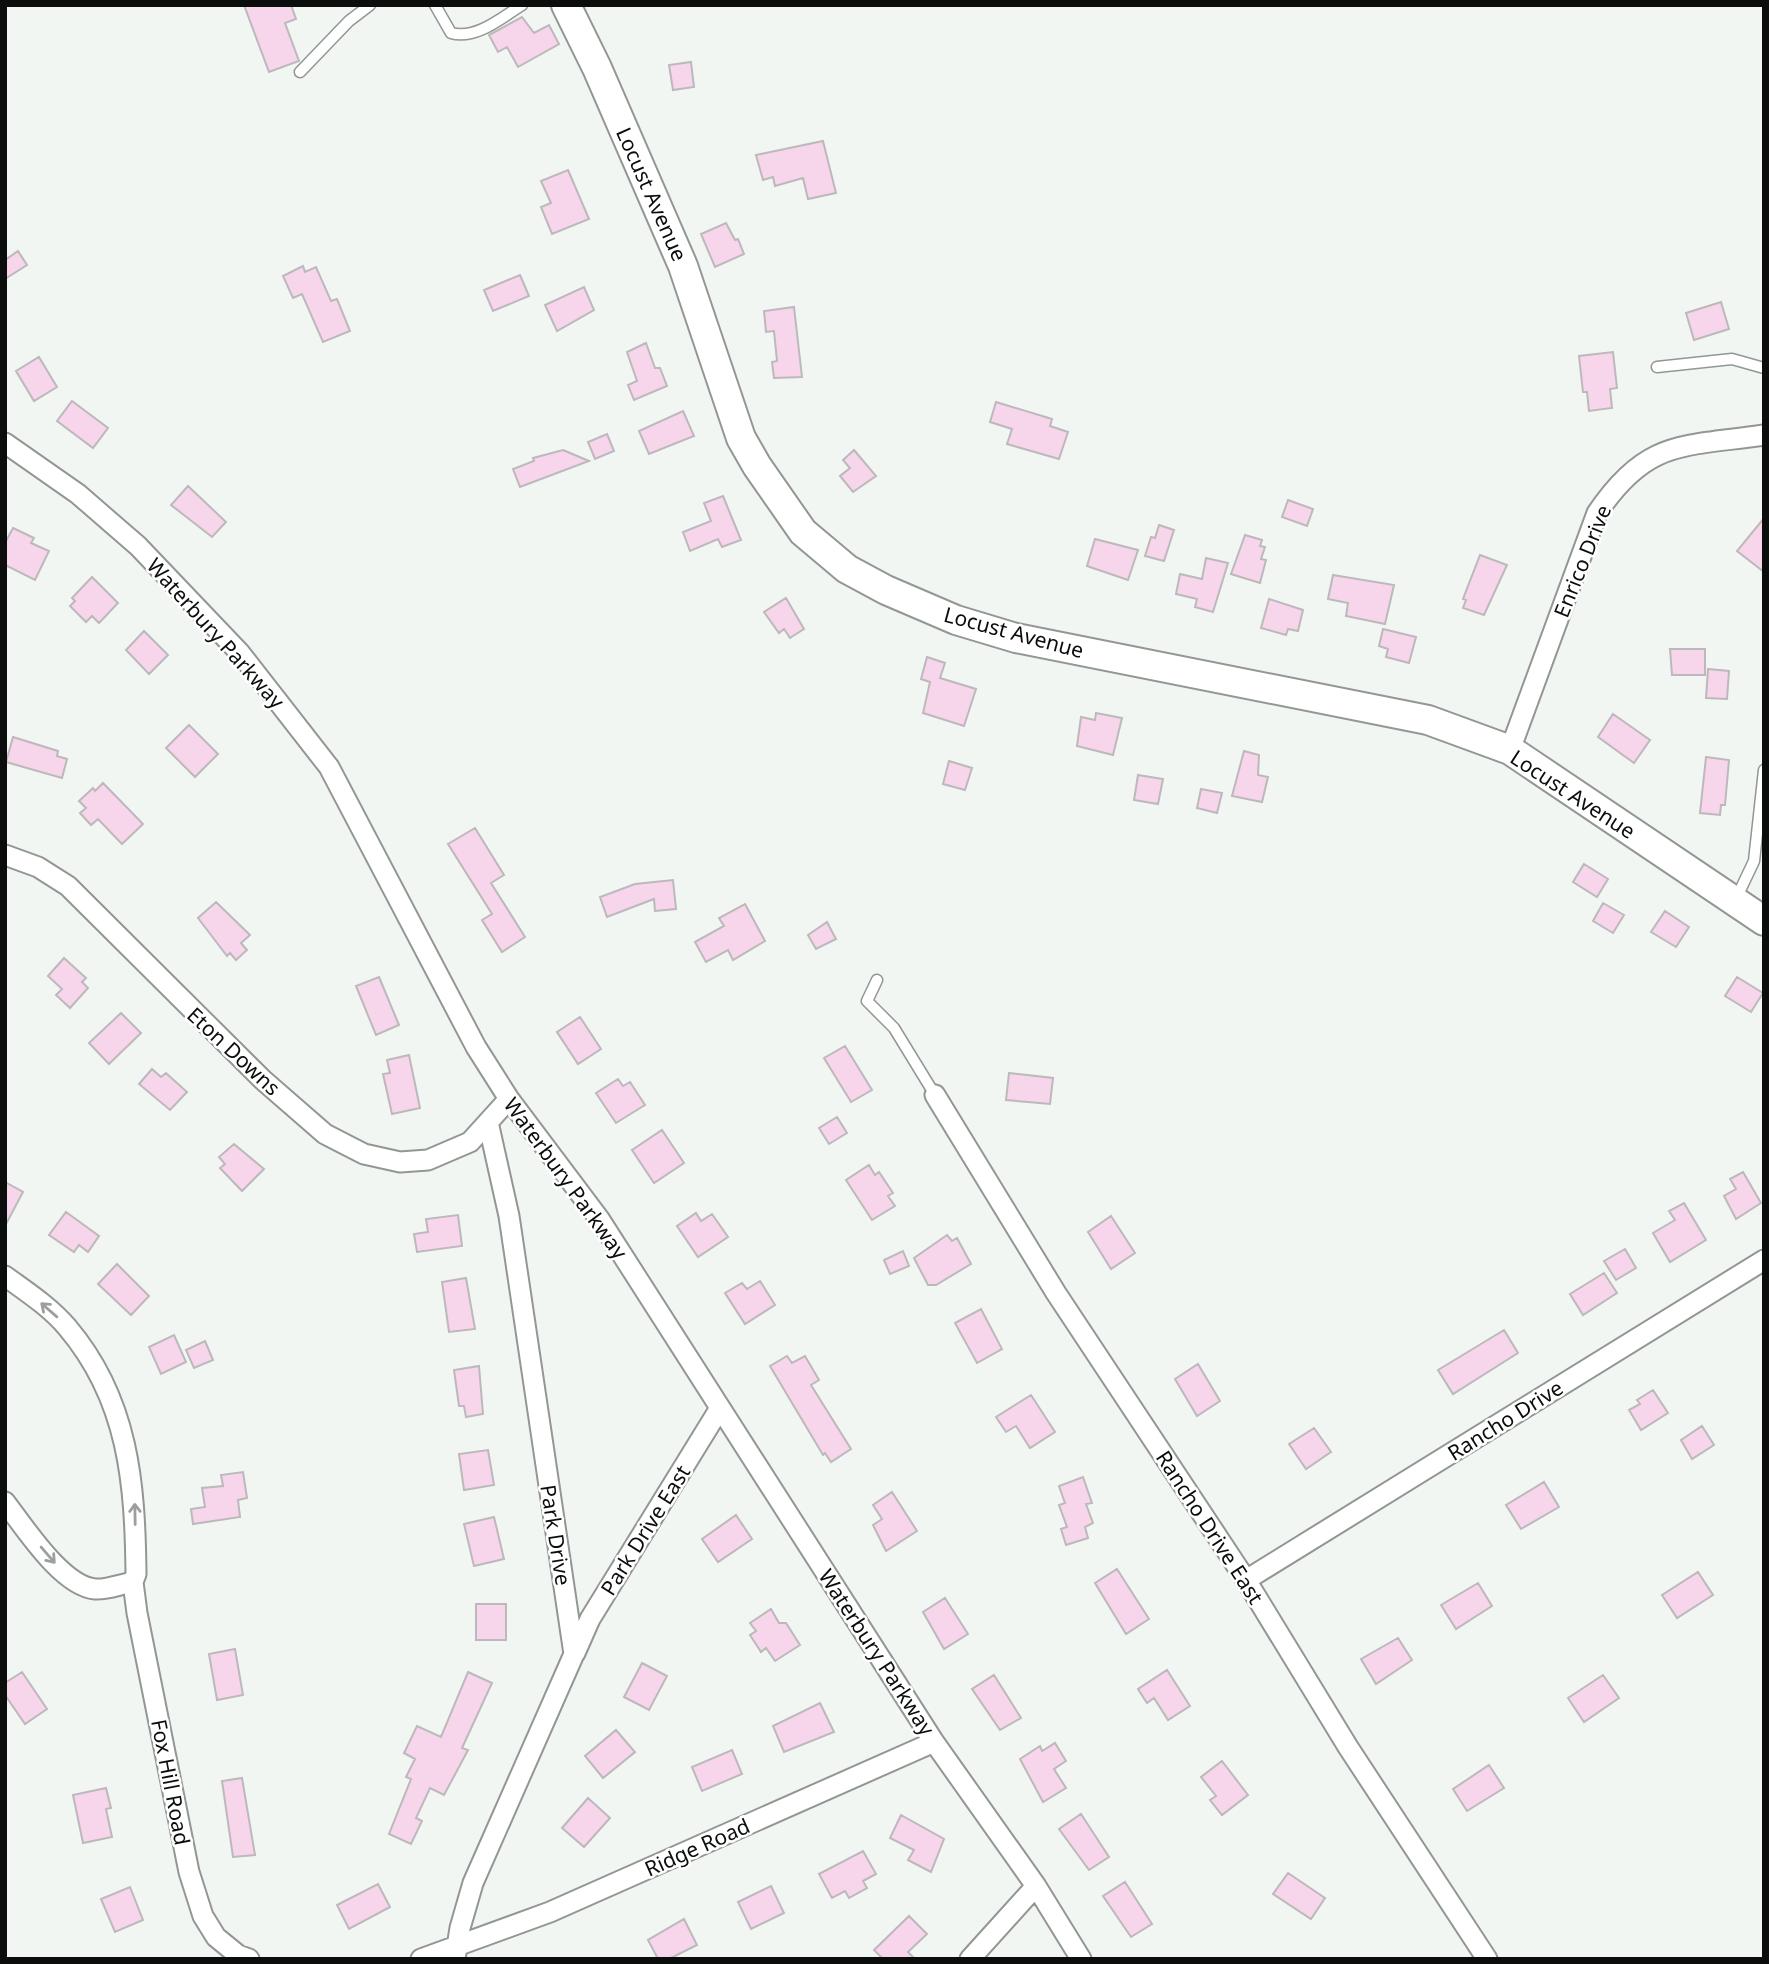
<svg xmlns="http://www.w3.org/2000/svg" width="1769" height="1964" viewBox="0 0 1769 1964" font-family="'Noto Sans',sans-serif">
  <rect width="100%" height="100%" fill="#f1f6f2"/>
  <path fill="#f7d5ea" stroke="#bdb8bb" stroke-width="2" d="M244,5H291L296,19L285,23L299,61L269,72Z
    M522,17L534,33L549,25L559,44L518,67L507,47L498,52L489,35Z
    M691,62L694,87L673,90L669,65Z
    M823,141L836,193L808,199L803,178L775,186L773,177L763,180L756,155Z
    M568,170L589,219L552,234L541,207L551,203L541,181Z
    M726,223L735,240L738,239L744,254L715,267L701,234Z
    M18,251L27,265L5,279V260Z
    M303,266L305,272L316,267L331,301L337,299L350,331L323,342L302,294L293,298L283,276Z
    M520,275L529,296L493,311L484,290Z
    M584,287L594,310L557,331L545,305Z
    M1721,302L1729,329L1694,340L1686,313Z
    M794,307L802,377L774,378L772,362L777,361L774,331L766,332L764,311Z
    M646,343L655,368H660L667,386L634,400L628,385L637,381L627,352Z
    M1613,352L1617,388L1610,389L1612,408L1589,411L1587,392H1583L1579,356Z
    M39,357L57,387L34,401L16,371Z
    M72,401L108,428L93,448L57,421Z
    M996,402L1052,419L1050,426L1068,432L1059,459L1007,444L1012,429L990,422Z
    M683,411L694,436L649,454L639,431Z
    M607,434L614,451L595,459L588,442Z
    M563,450L589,461L520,487L513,469L534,461L533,458Z
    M854,450L876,476L853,492L840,476L850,468L843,460Z
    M188,486L226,522L212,537L171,505Z
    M723,496L741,540L722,547L718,539L690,551L683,532L711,521L704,503Z
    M1288,500L1313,509L1307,526L1282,517Z
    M1764,518V572L1737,551Z
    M1159,525L1174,530L1164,561L1145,556L1151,537L1155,538Z
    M13,528L34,538L31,543L49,551L35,580L5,565V543Z
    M1245,535L1262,540L1260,546L1265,547L1261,559L1266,560L1260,583L1231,574Z
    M1095,539L1138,550L1128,580L1087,566Z
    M1480,555L1507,565L1484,615L1463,608L1466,600L1463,599Z
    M1206,558L1228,563L1213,612L1195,607L1197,599L1176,594L1180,574L1202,579Z
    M1333,575L1394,585L1385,624L1346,616L1348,603L1328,599Z
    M92,577L118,603L99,623L92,616L86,622L70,606L75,601L72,598Z
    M786,598L804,629L790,638L784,629L779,633L764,612Z
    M1269,599L1303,610L1298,631L1288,629L1286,635L1261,628Z
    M1383,629L1416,637L1409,663L1386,657L1388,649L1379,646Z
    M144,631L168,655L149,674L126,650Z
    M1670,649H1705V675H1672Z
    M927,657L945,663L940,678L976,689L964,726L923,713L930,682L921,679Z
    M1708,669L1729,671L1727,699L1706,698Z
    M1096,713L1122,718L1113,755L1077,746L1081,717L1095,720Z
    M1613,714L1650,740L1634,763L1598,737Z
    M189,725L218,754L195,777L166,748Z
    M13,737L58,751L57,756L67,759L62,778L6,762Z
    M1244,751L1259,755L1258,775L1268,777L1262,802L1232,796Z
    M1706,757L1729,760L1725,805H1721L1720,815L1700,813Z
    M949,761L972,768L965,790L943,784Z
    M1138,775L1163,779L1158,804L1134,800Z
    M103,783L143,824L122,844L98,819L91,825L80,813L86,808L79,801L93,788L95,791Z
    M1201,789L1222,793L1217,813L1197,808Z
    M475,828L504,875L491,883L525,937L502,952L482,920L492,914L448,844Z
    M1584,864L1608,879L1597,897L1573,882Z
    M673,880L676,909L655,911L654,899L607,917L600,897L635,884Z
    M216,902L250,935L241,943L247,950L236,960L230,953L227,956L198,918Z
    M1603,903L1624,915L1613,933L1593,921Z
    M745,904L765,941L733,960L728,950L706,962L695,942L724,926L719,918Z
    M1665,911L1689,927L1676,947L1651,932Z
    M827,922L836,939L816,949L808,935Z
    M64,958L86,978L82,982L88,988L70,1008L56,995L62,989L48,976Z
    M379,977L399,1025L376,1035L356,986Z
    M1737,977L1763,993L1751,1012L1725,996Z
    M121,1013L141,1033L109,1064L89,1043Z
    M580,1017L601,1049L578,1064L557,1032Z
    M845,1046L872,1090L851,1102L824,1058Z
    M409,1055L420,1108L392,1114L383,1074L390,1073L387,1060Z
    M152,1069L161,1077L166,1073L187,1092L170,1110L139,1084Z
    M1009,1073L1053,1078L1050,1104L1006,1100Z
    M618,1079L623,1086L630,1082L645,1105L616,1123L596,1093Z
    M837,1117L847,1133L829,1144L819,1128Z
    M662,1130L684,1163L654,1183L632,1150Z
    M234,1144L264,1169L242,1191L220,1168L225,1164L219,1157Z
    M869,1165L875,1175L879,1172L893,1193L888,1196L895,1206L872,1220L846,1180Z
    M1743,1172L1761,1203L1736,1219L1724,1196L1736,1189L1730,1179Z
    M5,1182L23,1192L5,1226Z
    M1684,1203L1706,1240L1670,1262L1653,1233L1675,1220L1669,1211Z
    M66,1212L99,1236L88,1252L79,1245L74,1252L49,1235Z
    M696,1213L701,1221L712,1214L728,1237L698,1257L677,1226Z
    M458,1215L462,1246L417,1252L414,1234L428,1232L426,1219Z
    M1111,1216L1135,1253L1111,1269L1088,1232Z
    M947,1235L952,1241L957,1238L971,1264L936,1285H928L914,1258Z
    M1625,1249L1636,1268L1616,1280L1604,1261Z
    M903,1251L909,1266L890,1274L884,1260Z
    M117,1264L149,1296L131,1315L98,1284Z
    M1604,1273L1617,1293L1583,1315L1570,1294Z
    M466,1278L475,1329L449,1332L442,1282Z
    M760,1281L775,1305L745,1324L725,1293L742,1283L747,1289Z
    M981,1309L1002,1349L977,1363L955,1323Z
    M1504,1330L1518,1353L1453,1394L1438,1370Z
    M174,1335L186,1362L161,1374L149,1347Z
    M205,1341L213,1360L194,1368L186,1350Z
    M787,1356L792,1363L805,1356L819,1380L811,1385L851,1449L831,1462L825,1453L823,1455L770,1366Z
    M1198,1364L1220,1401L1197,1416L1175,1379Z
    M479,1366L483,1414L466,1417L464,1406H459L454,1370Z
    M1653,1390L1668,1413L1641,1430L1629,1410L1640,1404L1637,1400Z
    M1031,1395L1055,1432L1030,1448L1016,1426L1006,1432L996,1417Z
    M1702,1426L1714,1445L1692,1459L1681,1440Z
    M1314,1428L1331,1452L1306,1469L1289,1444Z
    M488,1450L494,1485L464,1490L459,1454Z
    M243,1472L247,1498L238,1500L240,1517L193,1524L191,1509L205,1507L202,1488L223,1486L221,1475Z
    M1083,1477L1092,1503L1086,1504L1093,1523L1085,1527L1088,1538L1066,1545L1061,1529L1067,1527L1059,1505L1065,1503L1059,1486Z
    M1544,1482L1559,1507L1521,1529L1506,1505Z
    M892,1492L917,1531L886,1551L873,1525L882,1519L873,1505Z
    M736,1515L752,1539L718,1562L702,1539Z
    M494,1517L504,1559L474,1566L464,1524Z
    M1117,1569L1149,1619L1126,1634L1095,1583Z
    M1698,1572L1713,1595L1677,1618L1662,1595Z
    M1478,1583L1492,1606L1456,1629L1441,1605Z
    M945,1598L968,1634L944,1649L923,1612Z
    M476,1604H506V1640H476Z
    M771,1609L779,1623H786L800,1645L775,1661L766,1648L761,1652L750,1635L756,1631L750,1623Z
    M1398,1638L1412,1660L1376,1684L1361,1659Z
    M235,1649L243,1695L217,1700L209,1654Z
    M642,1663L667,1676L649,1710L624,1697Z
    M1167,1670L1190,1706L1168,1720L1154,1698L1147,1703L1138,1689Z
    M22,1672L47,1709L25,1724L5,1695V1683Z
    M468,1672L492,1683L462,1748L468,1750L459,1767L444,1795L430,1788L416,1818L422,1821L411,1844L389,1834L411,1779L406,1777L415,1759L404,1753L417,1726L441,1737Z
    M994,1675L1021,1718L1000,1730L972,1689Z
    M1603,1675L1619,1698L1584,1722L1568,1698Z
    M820,1703L834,1732L784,1752L773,1726Z
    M616,1730L635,1752L603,1778L585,1756Z
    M1055,1743L1066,1761L1054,1769L1066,1788L1043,1802L1020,1759L1040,1746L1042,1751Z
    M732,1750L742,1774L702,1791L692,1767Z
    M1222,1761L1248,1795L1222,1815L1210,1800L1216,1796L1201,1777Z
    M1489,1765L1504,1788L1467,1811L1453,1789Z
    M242,1778L255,1855L233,1857L222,1781Z
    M106,1788L111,1808L106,1809L112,1837L83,1843L73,1795Z
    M588,1798L610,1818L584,1847L562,1828Z
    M1081,1814L1109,1857L1089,1870L1059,1829Z
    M901,1815L944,1839L931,1872L908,1860L914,1850L890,1838Z
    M863,1851L876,1874L863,1881L867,1888L849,1898L845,1891L832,1898L819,1874Z
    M1288,1873L1325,1898L1311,1919L1273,1894Z
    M1125,1882L1152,1924L1131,1937L1103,1896Z
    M378,1884L390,1907L349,1929L337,1905Z
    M771,1886L784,1913L751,1929L738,1902Z
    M130,1887L143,1920L115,1932L101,1899Z
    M909,1916L927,1934L908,1952L915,1959H883L874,1950Z
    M684,1919L697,1945L669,1959H658L648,1940Z"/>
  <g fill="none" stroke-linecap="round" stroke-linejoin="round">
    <defs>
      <path id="lane" d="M435,5L451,33C476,40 501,18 522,5
        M300,72L349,21L370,5
        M1657,367L1732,359L1764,368
        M1735,901L1754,861L1764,770
        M877,980L867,1001L894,1028L935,1095"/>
      <path id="street" d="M5,443L78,494L138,546L240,653L329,767L476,1047L509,1099L600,1220L934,1742L1036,1886L1081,1959
        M1510,750L1597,513C1647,439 1682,447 1764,435
        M5,855L38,867L68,886L263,1080L325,1134L364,1154L400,1162L428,1160L470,1142L509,1099
        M935,1095L1056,1293L1246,1580L1348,1747L1487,1959
        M5,1276C27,1292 50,1307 67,1327C129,1400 135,1484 136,1574L133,1582L137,1613L189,1872L203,1916L216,1937L238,1955L249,1959
        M5,1502C25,1528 62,1586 95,1589C107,1590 121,1584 133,1582
        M1246,1580L1764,1260
        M575,1653L590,1619L720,1408
        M421,1959L550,1912L934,1742
        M455,1959L460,1928L473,1883L574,1654L509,1216L488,1122
        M970,1959L1036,1886"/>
      <path id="secondary" d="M566,5L597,68L683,266L741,438L757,466L803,532L847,569L886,590L956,620L1016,638L1428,720L1510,750L1764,921"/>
    </defs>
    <use href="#lane" stroke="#929793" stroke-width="13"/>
    <use href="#street" stroke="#929793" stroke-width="23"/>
    <use href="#secondary" stroke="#929793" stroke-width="32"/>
    <use href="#lane" stroke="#fff" stroke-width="10"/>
    <use href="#street" stroke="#fff" stroke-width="19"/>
    <use href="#secondary" stroke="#fff" stroke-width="28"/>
  </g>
  <defs><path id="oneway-shaft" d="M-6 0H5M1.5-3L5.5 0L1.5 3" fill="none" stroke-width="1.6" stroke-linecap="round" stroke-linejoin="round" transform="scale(1.75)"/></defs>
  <g stroke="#9d9e9e">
    <use href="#oneway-shaft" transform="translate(49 1310) rotate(-139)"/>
    <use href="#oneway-shaft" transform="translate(135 1514) rotate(-91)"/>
    <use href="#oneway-shaft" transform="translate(48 1555) rotate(49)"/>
  </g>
  <g text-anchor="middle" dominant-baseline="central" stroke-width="5" stroke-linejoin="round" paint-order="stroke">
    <g font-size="21" fill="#0b0d0c" stroke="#fff">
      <text transform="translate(652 194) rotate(66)">Locust Avenue</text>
      <text transform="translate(1582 561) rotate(-68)">Enrico Drive</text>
      <text transform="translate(1014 632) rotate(15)">Locust Avenue</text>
      <text transform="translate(216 633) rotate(48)">Waterbury Parkway</text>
      <text transform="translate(1573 794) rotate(33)">Locust Avenue</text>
      <text transform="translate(234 1051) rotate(43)">Eton Downs</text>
      <text transform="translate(566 1178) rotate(54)">Waterbury Parkway</text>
      <text transform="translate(1505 1420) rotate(-32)">Rancho Drive</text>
      <text transform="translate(1210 1527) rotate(57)">Rancho Drive East</text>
      <text transform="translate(645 1530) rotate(-58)">Park Drive East</text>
      <text transform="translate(556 1535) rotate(81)">Park Drive</text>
      <text transform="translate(877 1652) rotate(57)">Waterbury Parkway</text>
      <text transform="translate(171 1782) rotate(79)">Fox Hill Road</text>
      <text transform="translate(697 1847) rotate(-24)">Ridge Road</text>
    </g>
  </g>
  <rect width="1769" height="1964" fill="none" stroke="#0b0d0c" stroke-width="14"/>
</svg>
